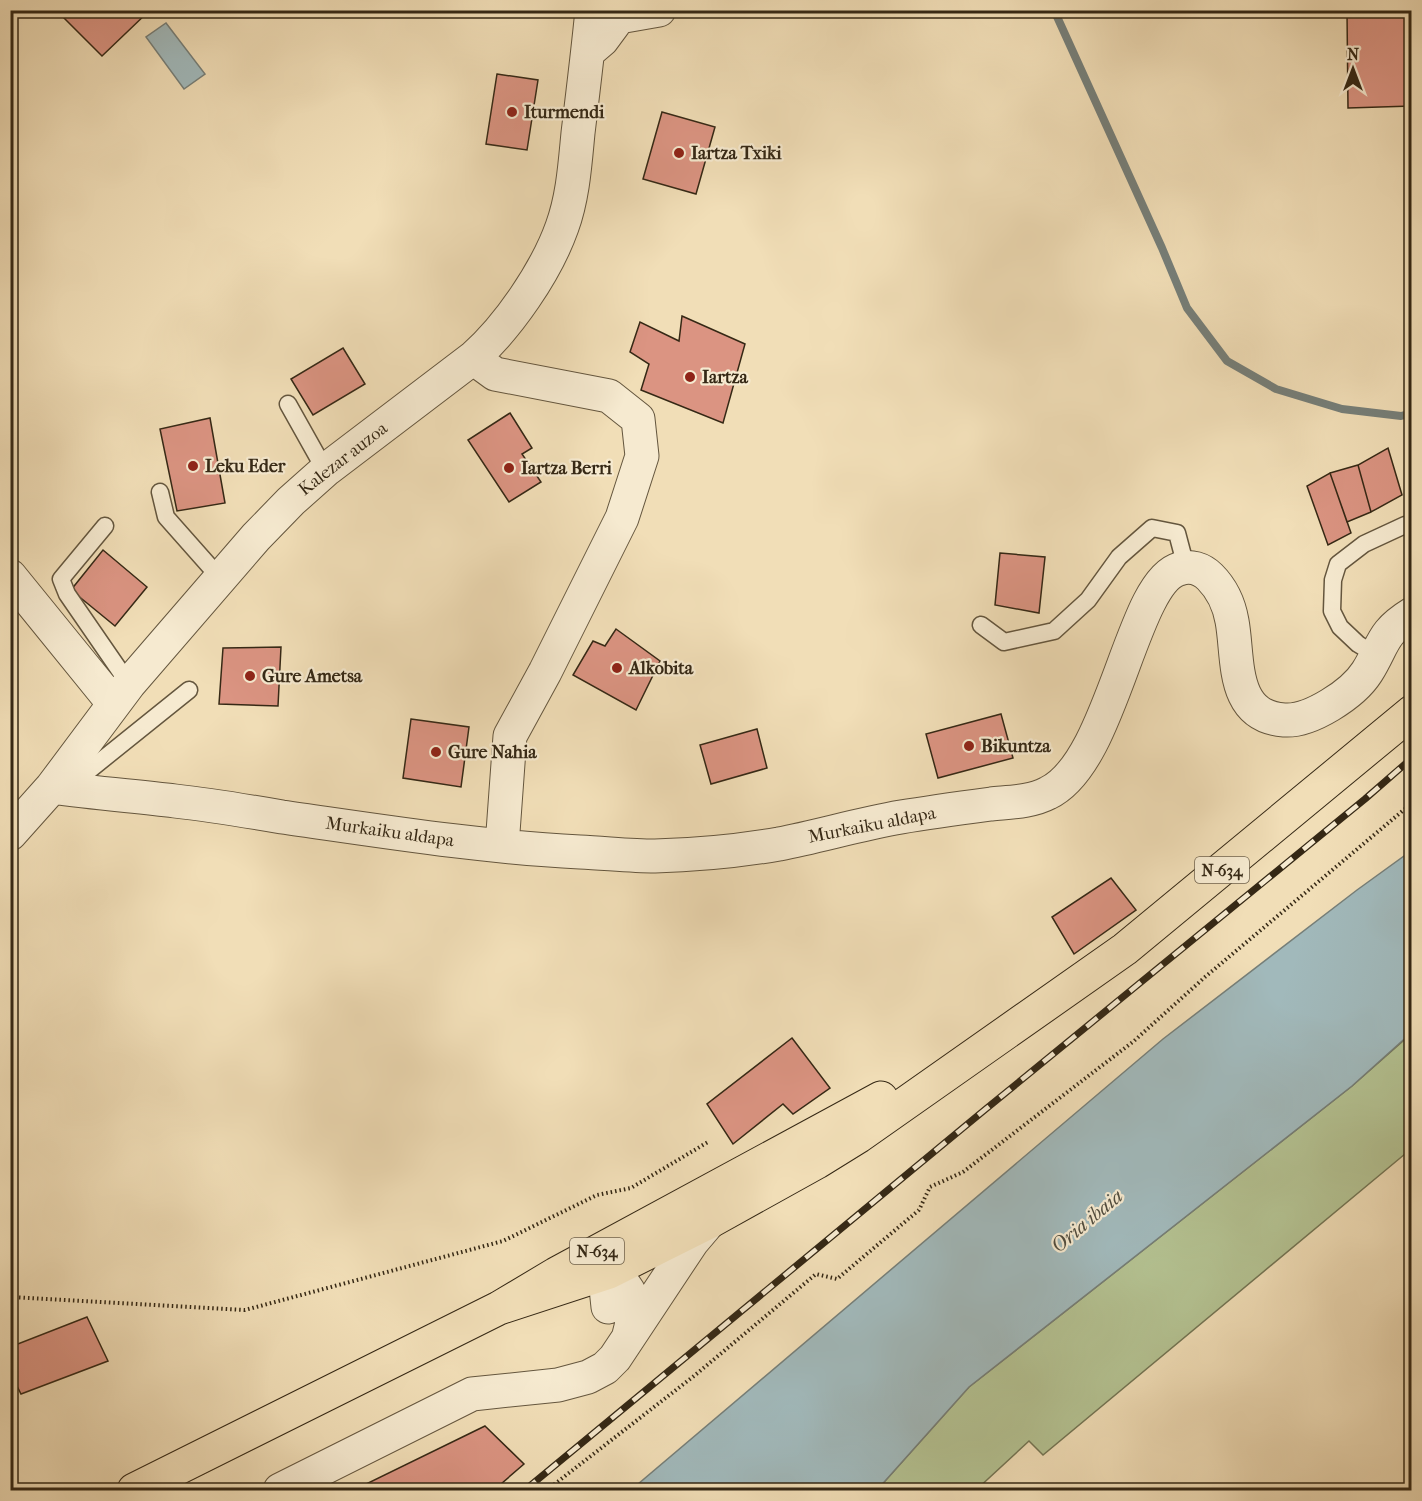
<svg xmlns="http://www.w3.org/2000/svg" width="1422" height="1501" viewBox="0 0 1422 1501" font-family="'IM FELL French Canon',serif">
  <rect width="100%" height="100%" fill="#f1deb7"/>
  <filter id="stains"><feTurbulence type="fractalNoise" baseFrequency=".00333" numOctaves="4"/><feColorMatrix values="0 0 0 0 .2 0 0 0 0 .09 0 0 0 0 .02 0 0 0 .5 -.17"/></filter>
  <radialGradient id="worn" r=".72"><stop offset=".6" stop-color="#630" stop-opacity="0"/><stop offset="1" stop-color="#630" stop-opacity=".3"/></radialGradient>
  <path fill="#b4c292" stroke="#747554" stroke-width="1.5" d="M1411,1034V1149L1043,1455L1029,1441L976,1490H877L969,1387L1352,1086Z"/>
  <path fill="#a1b9bb" stroke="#767f79" stroke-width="1.5" d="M166,23L205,74L184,89L146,37Z
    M1411,851V1033L1352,1086L969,1387L877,1490H631L1163,1039L1357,890Z"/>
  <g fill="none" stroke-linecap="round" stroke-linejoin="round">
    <path stroke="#767f79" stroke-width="8" d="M1054,10L1162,248L1187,308L1227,361L1276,389L1342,409L1401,416L1412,413"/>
  </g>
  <path fill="#db9482" stroke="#352815" stroke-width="1.5" d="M56,10H150L102,56Z
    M1347,12L1412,13V106L1348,108Z
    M497,74L538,80L527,150L486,144Z
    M662,112L715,127L696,194L643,179Z
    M682,316L745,344L723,423L641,390L649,364L630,352L640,322L679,341Z
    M343,348L365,384L313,415L291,379Z
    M510,413L532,448L522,454L541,482L509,502L468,440Z
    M210,418L225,503L177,511L160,429Z
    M1388,448L1402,495L1371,512L1358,465Z
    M1358,465L1371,512L1347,522L1330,473Z
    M1330,473L1351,533L1328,545L1307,486Z
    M103,550L147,587L115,626L71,590Z
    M1000,553L1045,557L1039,613L995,605Z
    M616,629L660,661L636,710L573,675L593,641L605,646Z
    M281,647L278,706L219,704L223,648Z
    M1001,714L1013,758L938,778L926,734Z
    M411,719L469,727L461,787L403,778Z
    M757,729L767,768L711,784L700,745Z
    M1111,878L1136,910L1074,954L1052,917Z
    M792,1038L830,1088L793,1114L783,1104L733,1144L707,1104Z
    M87,1317L108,1361L21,1394L10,1372V1347Z
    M485,1426L524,1464L494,1490H367L364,1485Z"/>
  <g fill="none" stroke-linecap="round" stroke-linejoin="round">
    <defs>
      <path id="lane" d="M288,404L320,461L327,469
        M160,492L166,517L220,578
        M105,526L61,579L67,594L129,684
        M981,625L1004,642L1054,631L1088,600L1119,557L1152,528L1177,533L1186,567
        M1376,655L1358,644L1340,627L1332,611L1333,580L1338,564L1364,544L1405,525
        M63,782L87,772L189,690"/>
      <path id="street" d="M588,52L602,40L619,17L659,10
        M473,358L495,374L609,396L638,419L642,456L622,518L545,672L510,736L502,846
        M10,576L114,704
        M52,787C93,793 134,796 175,801C211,805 247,811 282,817C381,831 480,847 580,852C605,853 630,856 655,856C696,855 738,851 779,844C820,836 860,824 901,817C931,812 961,808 991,804C1010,802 1031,802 1048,793C1113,762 1131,583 1179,569C1190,565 1202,569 1210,577C1222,589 1229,604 1232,621C1239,658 1230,716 1284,720C1310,722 1353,694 1367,672C1384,645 1381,633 1412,614
        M10,834L52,787L129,684L256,537L291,501L327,469L473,358C508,327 546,272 562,227C573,197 575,164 578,133C583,92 588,51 592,10
        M608,1307L606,1288L609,1272C635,1289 637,1306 629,1335
        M280,1490L472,1394L558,1385L588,1377L605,1368L615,1358L692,1242L709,1222"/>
      <path id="highway" d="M499,1308L609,1272L709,1222L817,1162L859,1136L1125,949L1412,712
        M134,1490L499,1308L556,1274L881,1098"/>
    </defs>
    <use href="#lane" stroke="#64563e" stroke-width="19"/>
    <use href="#street" stroke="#64563e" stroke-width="35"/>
    <use href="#highway" stroke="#352815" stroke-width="35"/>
    <path stroke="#352815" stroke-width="4" stroke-dasharray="1.5 3" stroke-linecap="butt" d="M10,1297L245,1310L503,1241L597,1195L631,1188L708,1142
      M547,1490L694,1376L816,1274L837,1279L919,1210L930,1187L963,1172L1134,1041L1205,977L1412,803"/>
    <use href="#lane" stroke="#f6ead0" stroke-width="16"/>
    <use href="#street" stroke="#f6ead0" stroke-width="33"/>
    <use href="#highway" stroke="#f1deb7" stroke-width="33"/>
    <defs>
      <path id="rail" d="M525,1490L987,1108L1365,799L1412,758"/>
    </defs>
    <use href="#rail" stroke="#352815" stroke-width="7"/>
    <use href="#rail" stroke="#f6ead0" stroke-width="4.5" stroke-dasharray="14" stroke-linecap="butt"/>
  </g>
  <g fill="#8f2418" stroke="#f6ead0" stroke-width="2">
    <circle cx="512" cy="112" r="6"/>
    <circle cx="679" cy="153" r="6"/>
    <circle cx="690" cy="377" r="6"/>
    <circle cx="193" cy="466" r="6"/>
    <circle cx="509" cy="468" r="6"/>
    <circle cx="617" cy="668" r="6"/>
    <circle cx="250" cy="676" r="6"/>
    <circle cx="969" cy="746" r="6"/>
    <circle cx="436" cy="752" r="6"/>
  </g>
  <g text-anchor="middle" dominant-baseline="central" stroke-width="4.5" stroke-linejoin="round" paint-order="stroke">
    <g fill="#f6ead0" stroke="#6f624d" stroke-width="1.5">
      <rect x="1195" y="857" width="54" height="26" rx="4.5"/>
      <rect x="570" y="1238" width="54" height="26" rx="4.5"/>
    </g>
    <g font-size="16" font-weight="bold" fill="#352815">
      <text x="1222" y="870">N-634</text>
      <text x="597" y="1251">N-634</text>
    </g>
    <g font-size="18" font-weight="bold" fill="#352815" stroke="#f6ead0" text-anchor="start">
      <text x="524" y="112">Iturmendi</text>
      <text x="691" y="153">Iartza Txiki</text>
      <text x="702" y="377">Iartza</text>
      <text x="205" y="466">Leku Eder</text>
      <text x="521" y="468">Iartza Berri</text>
      <text x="629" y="668">Alkobita</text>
      <text x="262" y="676">Gure Ametsa</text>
      <text x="981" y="746">Bikuntza</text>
      <text x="448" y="752">Gure Nahia</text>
    </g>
    <g font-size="18" fill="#352815" stroke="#f6ead0">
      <text transform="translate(343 459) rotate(-38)">Kalezar auzoa</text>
      <text transform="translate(872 825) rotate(-11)">Murkaiku aldapa</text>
      <text transform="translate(390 832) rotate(8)">Murkaiku aldapa</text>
    </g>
    <g font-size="20" font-style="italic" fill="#504c3e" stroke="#f6ead0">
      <text transform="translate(1087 1221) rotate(-40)">Oria ibaia</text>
    </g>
  </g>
  <rect width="1422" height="1501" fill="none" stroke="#f1deb7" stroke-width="36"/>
  <rect x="12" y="12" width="1398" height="1477" fill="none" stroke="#352815" stroke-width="3"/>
  <rect x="18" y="18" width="1386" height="1465" fill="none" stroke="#352815" stroke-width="1.5"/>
  <g transform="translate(1353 69)" stroke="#f6ead0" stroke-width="4.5" paint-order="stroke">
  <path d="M0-4.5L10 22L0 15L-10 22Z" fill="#352815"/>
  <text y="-9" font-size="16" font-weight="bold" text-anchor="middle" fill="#352815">N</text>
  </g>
  <rect width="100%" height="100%" filter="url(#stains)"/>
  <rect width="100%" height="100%" fill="url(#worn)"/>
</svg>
